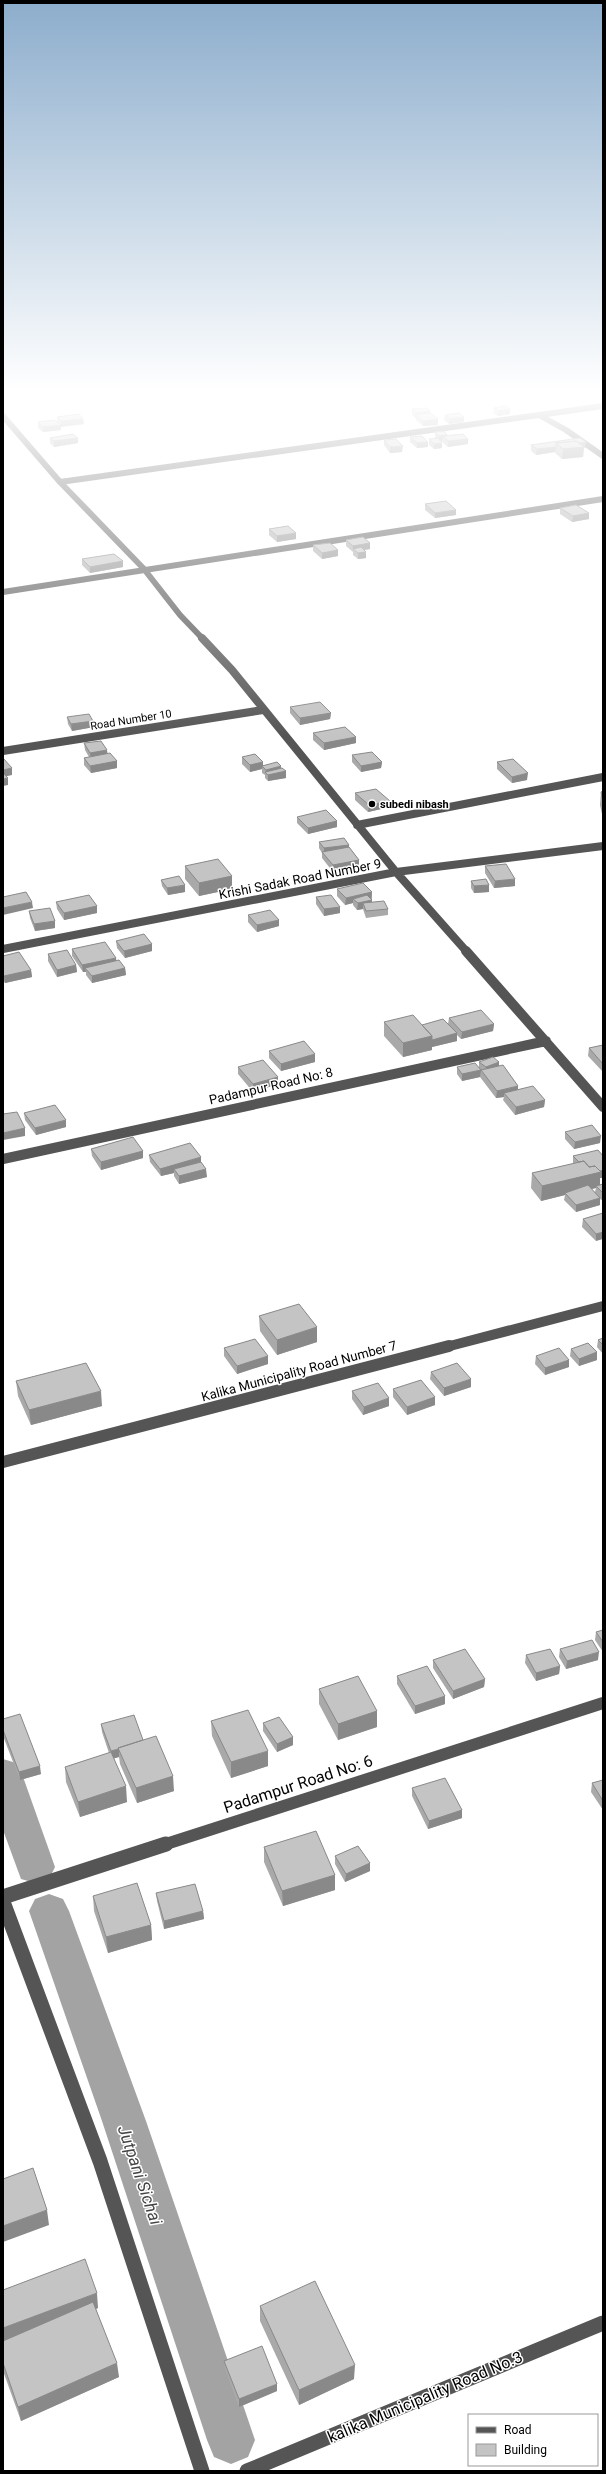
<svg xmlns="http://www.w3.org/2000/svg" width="606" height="2474" viewBox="0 0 606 2474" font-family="Roboto,sans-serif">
  <rect width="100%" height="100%" fill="#fff"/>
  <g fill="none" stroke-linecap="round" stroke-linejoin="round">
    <path fill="#a3a3a3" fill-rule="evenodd" d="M3,1759L16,1763L22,1774L55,1867L49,1879L35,1883L21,1879L3,1830Z
      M49,1894L63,1899L69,1911L146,2121L255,2440L248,2457L231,2464L214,2457L207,2440L102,2121L29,1911L35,1899Z"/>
    <path stroke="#555" stroke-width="6" d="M603,406L539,415L566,430L603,456
      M3,416L60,482L144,569L180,615L203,639
      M60,482L539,415
      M3,592L603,499"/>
    <path stroke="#555" stroke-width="8" d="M202,638L232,670L396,872L467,952
      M3,751L263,710
      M357,825L603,777
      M3,949L396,872L603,846"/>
    <path stroke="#555" stroke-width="10" d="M466,951L603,1107
      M3,1159L546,1041
      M446,1347L603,1306"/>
    <path stroke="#555" stroke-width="12" d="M3,1462L449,1346
      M163,1845L603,1703"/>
    <path stroke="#555" stroke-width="15" d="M3,1897L166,1844
      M3,1902L100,2161L202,2471
      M247,2471L603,2323"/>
  </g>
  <path fill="#a9a9a9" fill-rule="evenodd" d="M494,408L510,414L498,416L493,413Z
    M412,409L430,413L438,419V425L423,426L416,420V418L412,415Z
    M445,415L464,422L449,424L444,420Z
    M57,417L83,419L84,424L61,426V430L43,432L38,428V422H57Z
    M435,432L447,435V436L468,439V444L448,447L442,442V441H440L442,443V448L434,449L429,445V439H436L435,438Z
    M410,437L428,442V447L417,448L410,442Z
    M50,438H78V443L54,447L50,443Z
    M580,438L585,448H584L583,457L562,459L555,453V452L536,455L531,451V445Z
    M384,440L402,452L390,453L384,445Z
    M425,504L456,510V515L435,518L425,510Z
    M560,508L589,519L572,522L560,514Z
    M269,529L296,539L277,542L269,535Z
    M346,540L370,543V549L364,550L366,552V558L358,559L353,555V552L346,546Z
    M313,545L338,550V556L322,559L313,551Z
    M82,559L123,561V567L90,573L82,565Z
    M290,707L331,713L330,719L300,725L290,713Z
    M67,717L93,721L94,727L72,731L68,724Z
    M313,733L356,743L324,750L313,740Z
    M84,743L108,754L117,761V768L91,773L84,765V758L89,757L85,750Z
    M352,755L382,762L381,768L361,772L352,762Z
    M242,757L263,762V766L281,768L286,771V778L268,781L265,778V775L262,773V769L250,772L242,764Z
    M497,762L527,780L512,783L497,769Z
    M603,791V815L602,814L600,805L601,792Z
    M355,793L390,801V807L368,812L355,800Z
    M297,817L337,821V827L308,834L297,823Z
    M319,842L349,845V847L359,860V866L333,872L322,858V853L319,848Z
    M185,866L232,876V889L199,896L185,879Z
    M485,866L515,886L494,888L485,873Z
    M161,880L185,892L168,895L162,886Z
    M471,881L489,885V892L474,893L471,888Z
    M337,889L372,892V902L388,909V915L366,918L363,909L357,910L353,905V903L345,905L337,896Z
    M316,897L340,913L324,916L316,904Z
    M56,902L97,906V913L64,920L57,909Z
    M29,911L55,921V928L35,931L30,918Z
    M248,915L279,926L257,932L248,922Z
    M116,941L152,944V951L125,958L117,948Z
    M72,949L116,960L125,968L126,975L92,983L86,975V972H83L72,956Z
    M48,954L76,965L77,972L57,977L48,961Z
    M3,956L31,970L32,977L5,983L3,981Z
    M449,1018L494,1024L493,1031L461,1039L457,1035V1041L432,1047V1050L403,1057L384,1036V1022L422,1025L448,1024Z
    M603,1045V1072L588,1056L589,1048Z
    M269,1051L315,1054V1062L281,1071L269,1058Z
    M479,1062L499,1066L518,1086V1089L545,1100L544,1107L515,1115L503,1100L504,1097L496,1098L480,1077L481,1071L480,1077L462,1081L457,1074V1067H479Z
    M238,1067L278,1084L253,1092L238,1074Z
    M24,1113L66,1127L36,1135L25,1120Z
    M565,1132L600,1143L574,1149L565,1139Z
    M91,1149L143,1151V1158L101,1170L92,1156Z
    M149,1155L201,1162L207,1177L179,1184L174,1176V1173L161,1176L150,1162Z
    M573,1156L600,1178V1185L603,1184V1201L600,1199V1205L576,1212L564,1200L565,1195L541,1201L531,1188L532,1173L573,1164ZM596,1188L595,1192L591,1189Z
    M603,1213L596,1241L582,1227L583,1219Z
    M259,1316L317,1342L277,1355L260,1331Z
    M603,1338V1354L597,1347L598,1340Z
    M224,1348L268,1356V1364L237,1374L224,1356Z
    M571,1349L597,1352V1360L579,1366L570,1356Z
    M536,1356L569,1367L545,1375L535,1364Z
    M431,1372L471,1387L444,1396L430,1379Z
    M16,1381L102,1406L31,1425L18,1396Z
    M393,1389L435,1397V1405L407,1415L393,1397Z
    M352,1391L389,1398V1406L363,1415L352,1399Z
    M603,1630V1652L595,1640L596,1632Z
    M560,1649L598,1660L566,1669L559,1657Z
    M526,1655L560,1666L559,1674L536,1681L525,1663Z
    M433,1660L485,1679L484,1687L453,1699L433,1668Z
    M397,1676L445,1704L415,1714L397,1684Z
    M319,1689L377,1711V1727L338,1740L319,1704Z
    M3,1719L41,1774L20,1780L3,1736Z
    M211,1721L268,1766L231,1778L212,1736Z
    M263,1723L293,1737V1745L277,1752L263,1731Z
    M101,1724L143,1740L174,1791L137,1803L120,1764L119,1757L114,1758L127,1802L80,1817L66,1782L65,1767L109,1753L102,1732Z
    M603,1780V1810L591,1792L592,1783Z
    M412,1788L462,1810V1818L428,1829L412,1796Z
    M264,1847L335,1875V1890L283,1906L264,1862Z
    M335,1856L370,1863V1871L345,1882L335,1864Z
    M156,1893L203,1911L204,1919L164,1929L157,1901Z
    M93,1896L151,1925L152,1940L108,1953L94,1911Z
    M3,2290L98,2308L96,2309L119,2377L21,2421L3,2371Z
    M260,2306L354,2379L299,2405L260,2321Z
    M224,2361L277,2391L239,2407L225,2369Z"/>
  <path fill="#898989" d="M510,409V414L498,416V411Z
    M430,411V416L416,415V418H415L416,413Z
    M464,417V422L449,424L450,419Z
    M83,419L84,424L61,427V421Z
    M438,419V425L423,426V421Z
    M61,425V430L43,432V427Z
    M447,435V440L443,436L442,441H438L439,436Z
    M78,438V443L54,447V441Z
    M468,439V444L448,447V441Z
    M428,442V447L417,448V443Z
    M586,442L585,448H584L583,457L562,459L563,449L560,446Z
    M442,443V448L434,449V444Z
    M403,446L402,452L390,453V447Z
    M556,447L555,452L536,455L537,449Z
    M456,510V515L435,518V513Z
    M589,513V519L572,522L573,516Z
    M296,533V539L277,542V536Z
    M370,543V549L356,551L353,549V546Z
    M338,550V556L322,559V553Z
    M366,552V558L358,559V553Z
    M123,561V567L90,573V567Z
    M331,713L330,719L300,725V718Z
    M93,721L94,727L72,731L71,724Z
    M356,737V743L324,750V743Z
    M107,750L108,757L91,759L90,753Z
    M117,761V768L91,773L90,766Z
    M263,762V768L262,766V769L250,772V765Z
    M382,762L381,768L361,772V766Z
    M281,766V772L286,771V778L268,781V775L266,773V770Z
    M12,768V775L3,777V770Z
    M528,773L527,780L512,783V777Z
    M8,778V785L3,786V779Z
    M390,801V807L368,812L369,805Z
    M337,821V827L308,834V828Z
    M349,845V851L324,854V848Z
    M359,860V866L333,872V865Z
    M232,876V889L199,896V883Z
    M515,879V886L494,888L495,881Z
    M185,885V892L168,895L167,888Z
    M489,885V892L474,893V886Z
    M372,892L371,899H353V903L345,905L346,898Z
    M372,900V907L363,903V909L357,910L358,903Z
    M32,902L33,908L3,915V908Z
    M97,906V913L64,920V913Z
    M340,907V913L324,916V909Z
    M279,920V926L257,932V925Z
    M55,921V928L35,931L34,924Z
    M152,944V951L125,958L124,951Z
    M116,958L117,965L85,968L86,972H83L82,965Z
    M76,965L77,972L57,977V970Z
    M125,968L126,975L92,983V976Z
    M31,970L32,977L5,983L4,976Z
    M494,1024L493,1031L461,1039L462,1032Z
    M457,1033V1041L432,1047V1040Z
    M432,1036V1050L403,1057V1043Z
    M315,1054V1062L281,1071V1064Z
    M499,1062V1069L485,1074L486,1067Z
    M481,1070L480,1077L462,1081V1074Z
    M278,1077V1084L253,1092V1084Z
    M518,1086V1094L504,1093V1097L496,1098L497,1091Z
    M545,1100L544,1107L515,1115L516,1107Z
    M66,1120V1127L36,1135L35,1128Z
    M25,1128V1136L3,1140V1133Z
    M601,1136L600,1143L574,1149L575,1142Z
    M143,1151V1158L101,1170V1162Z
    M201,1157V1165L174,1169V1173L161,1176L160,1169Z
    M206,1169L207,1177L179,1184V1176Z
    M603,1170V1178H600V1187L596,1186V1188L567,1195L565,1193V1195L541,1201L542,1186Z
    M600,1198V1205L576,1212V1205Z
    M603,1232V1239L596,1241V1234Z
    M317,1327V1342L277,1355V1340Z
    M597,1352V1360L579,1366V1359Z
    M268,1356V1364L237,1374V1366Z
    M569,1360V1367L545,1375V1368Z
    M471,1379V1387L444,1396V1388Z
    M101,1391L102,1406L31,1425L29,1410Z
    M435,1397V1405L407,1415V1407Z
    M389,1398V1406L363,1415L364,1407Z
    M599,1652L598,1660L566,1669L567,1661Z
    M560,1666L559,1674L536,1681V1673Z
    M485,1679L484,1687L453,1699V1691Z
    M445,1696V1704L415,1714V1706Z
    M377,1711V1727L338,1740V1724Z
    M293,1737V1745L277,1752V1744Z
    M119,1749V1757L112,1759L111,1751Z
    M268,1751V1766L231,1778V1762Z
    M40,1766L41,1774L20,1780L19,1772Z
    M173,1776L174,1791L137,1803L136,1788Z
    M126,1786L127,1802L80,1817L78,1802Z
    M462,1810V1818L428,1829L429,1821Z
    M370,1863V1871L345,1882L346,1874Z
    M335,1875V1890L283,1906L282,1891Z
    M203,1911L204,1919L164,1929V1921Z
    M151,1925L152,1940L108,1953L106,1937Z
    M47,2210L49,2225L3,2242V2226Z
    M97,2293L98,2308L3,2344V2328Z
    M117,2363L119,2377L21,2421L18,2407Z
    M355,2365L354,2379L299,2405V2390Z
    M277,2384V2391L239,2407V2399Z"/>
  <path fill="#c4c4c4" stroke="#898989" d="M506,406L510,409L498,411L494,408Z
    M427,408L430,411L416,413L412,409Z
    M431,413L438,419L423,421L416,415Z
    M459,413L464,417L450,419L445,415Z
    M79,414L83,419L61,421L57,417Z
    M55,420L61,425L43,427L38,422Z
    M444,431L447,435L439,436L435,432Z
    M73,434L78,438L54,441L50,438Z
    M463,434L468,439L448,441L443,436Z
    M422,436L428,442L417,443L410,437Z
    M438,438L442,443L434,444L429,439Z
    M580,438L586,442L580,443L576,441L556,443V447L537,449L531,445Z
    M396,439L403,446L390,447L384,440Z
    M576,441L584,447L563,449L556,443Z
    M446,501L456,510L435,513L425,504Z
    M576,505L589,513L573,516L560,508Z
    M288,526L296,533L277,536L269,529Z
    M363,537L370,543L353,546L346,540Z
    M330,543L338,550L322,553L313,545Z
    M361,547L366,552L358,553L353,549Z
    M114,554L123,561L90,567L82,559Z
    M320,702L331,713L300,718L290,707Z
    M89,714L93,721L71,724L67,717Z
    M345,727L356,737L324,743L313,733Z
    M101,741L107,750L90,753L84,743Z
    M372,752L382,762L361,766L352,755Z
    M110,753L117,761L90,766L84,758Z
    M255,754L263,762L250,765L242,757Z
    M3,758L12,768L3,770Z
    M513,759L528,773L512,777L497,762Z
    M277,762L281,766L266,770L262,766Z
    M282,768L286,771L268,775L265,772Z
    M3,773L8,778L3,779Z
    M376,789L390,801L369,805L355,793Z
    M603,791V802L601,792Z
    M326,810L337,821L308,828L297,817Z
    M344,838L349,845L324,848L319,842Z
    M349,847L359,860L333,865L322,852Z
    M218,859L232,876L199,883L185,866Z
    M506,864L515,879L495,881L485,866Z
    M179,876L185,885L167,888L161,880Z
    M486,879L489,885L474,886L471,881Z
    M363,883L372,892L346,898L337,889Z
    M26,892L32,902L3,908V897Z
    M89,895L97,906L64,913L56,902Z
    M331,895L340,907L324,909L316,897Z
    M367,895L372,900L358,903L353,899Z
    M384,901L388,909L366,911L363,903Z
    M50,908L55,921L34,924L29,911Z
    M270,910L279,920L257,925L248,915Z
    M144,934L152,944L124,951L116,941Z
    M105,942L116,958L82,965L72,949Z
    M67,950L76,965L57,970L48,954Z
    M19,952L31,970L4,976L3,975V956Z
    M119,960L125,968L92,976L85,968Z
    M481,1010L494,1024L462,1032L449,1018Z
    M413,1015L432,1036L403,1043L384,1022Z
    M443,1019L457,1033L432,1040V1036L422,1025Z
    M304,1041L315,1054L281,1064L269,1051Z
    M603,1045V1064L589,1048Z
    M493,1057L499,1062L486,1067L479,1062Z
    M263,1060L278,1077L253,1084L238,1067Z
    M475,1063L481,1070L462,1074L457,1067Z
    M503,1065L518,1086L497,1091L481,1070Z
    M533,1086L545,1100L516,1107L504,1093Z
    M55,1105L66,1120L35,1128L24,1113Z
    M17,1112L25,1128L3,1133V1114Z
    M592,1125L601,1136L575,1142L565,1132Z
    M133,1137L143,1151L101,1162L91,1149Z
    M190,1143L201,1157L160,1169L149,1155Z
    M598,1150L603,1156V1170L600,1171L595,1166L589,1167L584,1161L579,1162L573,1156Z
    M584,1161L589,1167L595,1166L601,1172L542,1186L532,1173Z
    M201,1162L206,1169L179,1176L174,1169Z
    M603,1184V1193L596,1186Z
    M588,1185L600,1198L576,1205L565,1193Z
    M603,1213V1232L596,1234L583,1219Z
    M299,1304L317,1327L277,1340L259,1316Z
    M603,1338V1345L598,1340Z
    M255,1339L268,1356L237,1366L224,1348Z
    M588,1343L597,1352L579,1359L571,1349Z
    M559,1348L569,1360L545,1368L536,1356Z
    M86,1363L101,1391L29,1410L16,1381Z
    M457,1363L471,1379L444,1388L431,1372Z
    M421,1380L435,1397L407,1407L393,1389Z
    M378,1383L389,1398L364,1407L352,1391Z
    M603,1630V1642L596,1632Z
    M592,1640L599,1652L567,1661L560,1649Z
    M465,1649L485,1679L453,1691L433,1660Z
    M550,1649L560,1666L536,1673L526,1655Z
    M427,1666L445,1696L415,1706L397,1676Z
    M358,1676L377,1711L338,1724L319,1689Z
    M248,1710L268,1751L231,1762L211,1721Z
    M20,1714L40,1766L19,1772L3,1730V1719Z
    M134,1715L143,1740L118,1748L119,1749L111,1751L101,1724Z
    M279,1717L293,1737L277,1744L263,1723Z
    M156,1736L173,1776L136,1788L118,1748Z
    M111,1752L126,1786L78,1802L65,1767Z
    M445,1778L462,1810L429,1821L412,1788Z
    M603,1780V1801L592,1783Z
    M316,1831L335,1875L282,1891L264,1847Z
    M358,1846L370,1863L346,1874L335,1856Z
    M137,1883L151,1925L106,1937L93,1896Z
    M195,1884L203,1911L164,1921L156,1893Z
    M33,2168L47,2210L3,2226V2179Z
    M85,2259L97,2293L3,2328V2290Z
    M315,2281L355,2365L299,2390L260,2306Z
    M93,2302L117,2363L18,2407L3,2363V2341Z
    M262,2346L277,2384L239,2399L224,2361Z"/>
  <linearGradient id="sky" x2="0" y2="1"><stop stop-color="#8cadcc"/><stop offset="0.53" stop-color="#fff"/><stop offset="1" stop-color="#fff" stop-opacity="0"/></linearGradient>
  <rect width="606" height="737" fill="url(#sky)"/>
  <circle fill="#000" stroke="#fff" stroke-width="1.5" cx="372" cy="804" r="4"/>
  <g text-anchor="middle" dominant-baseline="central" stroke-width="3" stroke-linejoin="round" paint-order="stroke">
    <g font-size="11" fill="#000" stroke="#fff">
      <text transform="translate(131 720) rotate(-9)">Road Number 10</text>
    </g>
    <g font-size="11" font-weight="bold" fill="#000" stroke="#fff" text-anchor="start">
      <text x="380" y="804">subedi nibash</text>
    </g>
    <g font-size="13" fill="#000" stroke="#fff">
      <text transform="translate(300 879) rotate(-11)">Krishi Sadak Road Number 9</text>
      <text transform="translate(271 1086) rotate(-13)">Padampur Road No: 8</text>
      <text transform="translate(299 1371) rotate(-15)">Kalika Municipality Road Number 7</text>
    </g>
    <g font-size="16" fill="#000" stroke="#fff">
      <text transform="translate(298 1784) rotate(-18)">Padampur Road No: 6</text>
      <text transform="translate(425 2397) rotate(-23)">kalika Municipality Road No.3</text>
    </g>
    <g font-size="17" font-style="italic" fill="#444" stroke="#fff">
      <text transform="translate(140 2175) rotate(71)">Jutpani Sichai</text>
    </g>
  </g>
  <rect width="606" height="2474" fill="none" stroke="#000000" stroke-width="8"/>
  <rect x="468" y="2414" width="130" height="52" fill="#ffffff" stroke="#999999"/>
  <rect x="476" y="2427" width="20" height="6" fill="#555555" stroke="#999999"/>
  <text x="504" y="2434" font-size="12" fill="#000000">Road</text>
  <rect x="476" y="2444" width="20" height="12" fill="#c4c4c4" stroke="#999999"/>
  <text x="504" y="2454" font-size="12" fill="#000000">Building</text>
</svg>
